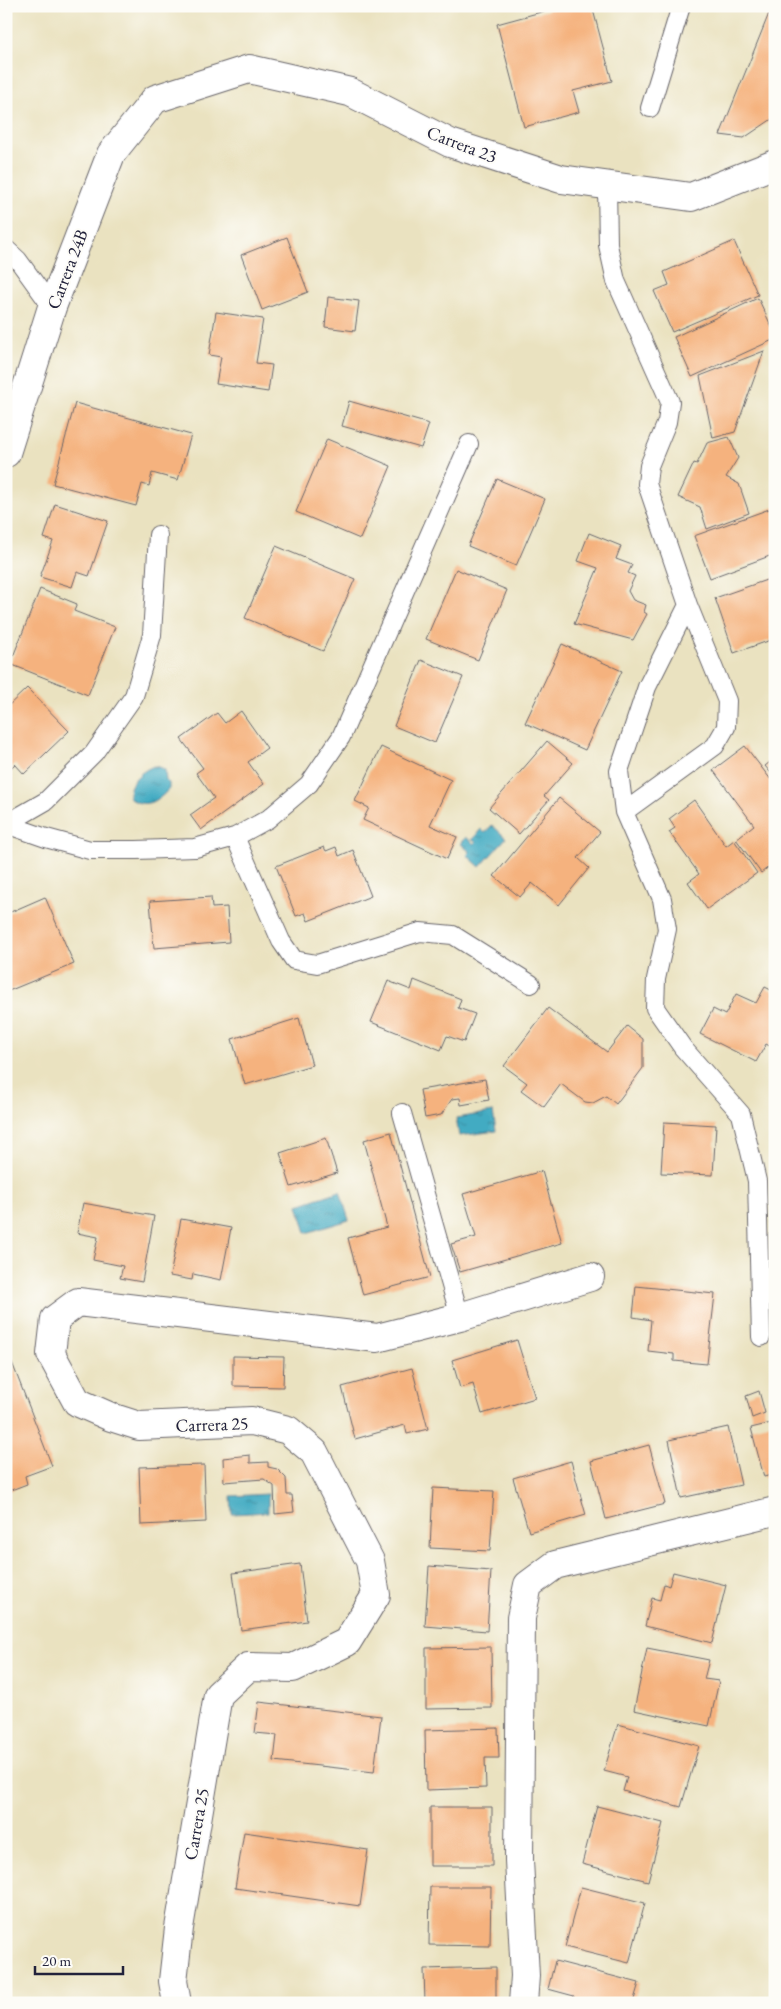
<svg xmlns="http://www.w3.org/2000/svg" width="781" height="2009" viewBox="0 0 781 2009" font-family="'EB Garamond',serif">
  <defs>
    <pattern id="water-ripples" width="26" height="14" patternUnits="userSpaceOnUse" patternTransform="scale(1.25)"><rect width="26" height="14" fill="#43abc2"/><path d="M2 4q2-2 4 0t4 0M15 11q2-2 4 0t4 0" fill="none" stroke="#388b9f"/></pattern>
  </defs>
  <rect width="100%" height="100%" fill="#fdfcf7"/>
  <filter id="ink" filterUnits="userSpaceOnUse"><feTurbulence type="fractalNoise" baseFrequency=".02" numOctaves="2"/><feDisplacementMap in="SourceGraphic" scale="10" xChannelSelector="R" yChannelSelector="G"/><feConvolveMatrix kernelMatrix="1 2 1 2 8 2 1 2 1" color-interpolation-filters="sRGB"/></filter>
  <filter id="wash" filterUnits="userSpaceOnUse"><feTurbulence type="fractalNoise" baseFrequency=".0096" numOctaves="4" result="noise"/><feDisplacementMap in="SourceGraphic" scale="20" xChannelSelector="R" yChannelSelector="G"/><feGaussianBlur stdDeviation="1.12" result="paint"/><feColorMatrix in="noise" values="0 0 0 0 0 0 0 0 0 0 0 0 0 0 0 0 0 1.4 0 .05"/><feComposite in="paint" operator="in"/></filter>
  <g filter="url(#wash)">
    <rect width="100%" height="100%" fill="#eae2c0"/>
    <path fill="url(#water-ripples)" stroke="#32667e" d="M154,766L162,768L165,770L166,781L169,783V789C159,801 143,810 129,797C128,782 141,771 154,766Z
      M492,825L506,838L480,867L467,855L470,852L461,844L466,837L474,844L476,842L472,840L481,829L485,833Z
      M493,1112L496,1131L459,1136L456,1118Z
      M340,1191L349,1220L306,1233L298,1205Z
      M268,1494V1512L232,1514L231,1496Z"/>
    <g id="blocks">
      <path fill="#f5b27e" d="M563,6H592L612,81L573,91L579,112L524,127L497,24Z
        M772,6H775V117L744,138L720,135Z
        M287,237L308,292L262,310L241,255Z
        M734,241L758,295L672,332L654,291L669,285L664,272Z
        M328,297L359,301L355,331L325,327Z
        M758,298L775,334V339L692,377L674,337Z
        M216,312L263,319L256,363L272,365L268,392L216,384L221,357L209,355Z
        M764,351L735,432L713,438L700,376Z
        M349,401L429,424L421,448L342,426Z
        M75,403L191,435L178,480L152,473L149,486L142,484L136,506L53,484Z
        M729,437L738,458L726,477L739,484L749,513L707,529L700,507L678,497L694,463L697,464L707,443Z
        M327,439L391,466L360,539L296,512Z
        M497,479L545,499L516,566L468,546Z
        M55,504L108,521L89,576L77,572L72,587L40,577L53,541L44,538Z
        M775,507V554L710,578L694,536Z
        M589,533L621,546L616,559L632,565L628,573L635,576L628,591L633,600L646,605L644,612L647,614L633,640L574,624L598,568L578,561Z
        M276,546L355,579L323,651L245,618Z
        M456,569L507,590L478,660L426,639Z
        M775,577V645L773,646L771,640L734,653L715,598Z
        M40,589L77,604L74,611L115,627L88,695L10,664Z
        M562,644L622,671L585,750L525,723Z
        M421,660L463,677L435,743L394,726Z
        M27,688L69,731L24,774L15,764L6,772V708Z
        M241,711L267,748L248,762L264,784L201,830L190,815L214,798L196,773L203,768L181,739L217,713L225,723Z
        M547,741L573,763L544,796L549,800L519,834L489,808Z
        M745,746L775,785V862L761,873L736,839L754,825L713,770Z
        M381,747L451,780L430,825L457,837L447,859L363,820L369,808L355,801Z
        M775,758V778L765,766Z
        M559,798L600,832L578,858L589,868L559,905L532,883L520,897L494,876Z
        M694,800L726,846L734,840L757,873L707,909L688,882L699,874L669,832L675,828L669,819Z
        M324,847L326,851L336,847L339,856L353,850L371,896L308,921L305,913L296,916L276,866Z
        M45,897L74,964L6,992V914Z
        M211,897L212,908L227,907L229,942L154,948L150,901Z
        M414,980L461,999L458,1008L475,1014L464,1042L447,1036L441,1050L371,1022L388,981L411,990Z
        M765,987L775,992V1049L766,1044L756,1062L700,1034L713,1009L725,1015L736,994L756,1003Z
        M548,1008L607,1052L627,1026L643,1039V1068L616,1104L606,1096L593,1103L585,1102L561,1084L544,1107L521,1090L527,1083L504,1066Z
        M299,1018L312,1065L245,1085L232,1039Z
        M485,1079L489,1100L461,1105L460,1098L452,1099L441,1115L425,1118L420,1090Z
        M664,1122L716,1125L713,1175L661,1173Z
        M391,1132L430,1277L363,1295L348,1238L387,1227L364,1140Z
        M326,1138L337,1173L291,1187L280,1153Z
        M542,1171L562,1243L460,1272L451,1244L476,1237L463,1194Z
        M83,1203L154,1216L142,1282L120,1278L123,1266L93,1260L98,1237L77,1233Z
        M181,1219L231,1228L221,1280L193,1274L192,1280L170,1276Z
        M636,1286L715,1294L707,1364L674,1361V1354L648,1351L651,1320L633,1317Z
        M517,1340L535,1398L482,1414L473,1384L460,1388L452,1360Z
        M6,1347L52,1466L25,1476L27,1484L6,1492Z
        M233,1356L284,1357L283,1387L233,1386Z
        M412,1368L428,1429L407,1434L405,1425L355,1439L342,1387Z
        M759,1391L765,1413L752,1418L746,1396Z
        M775,1422V1474L764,1477L751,1428Z
        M728,1427L741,1485L681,1498L669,1440Z
        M649,1445L665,1504L606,1519L591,1461Z
        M250,1455V1463L268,1462V1467L277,1469L286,1478L287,1495H292L294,1512L275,1514L274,1486L264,1479L224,1482L223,1458Z
        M571,1461L586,1515L529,1532L513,1478Z
        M204,1465L206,1522L141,1525L139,1467Z
        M433,1488L494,1491L490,1551L430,1548Z
        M300,1564L307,1621L241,1630L233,1573Z
        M429,1566L491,1571L487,1631L425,1626Z
        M673,1572L726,1585L712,1643L645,1626L652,1598L660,1600L664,1584L669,1586Z
        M491,1647L492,1708L426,1709V1648Z
        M647,1648L709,1660L704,1679L719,1681L709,1726L634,1710Z
        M259,1702L381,1716L374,1772L274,1761L277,1735L255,1733Z
        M618,1724L699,1746L681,1807L623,1791L627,1777L604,1771Z
        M498,1728L499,1758H485L486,1788L426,1790L425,1730Z
        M597,1806L663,1823L648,1881L582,1864Z
        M430,1807H492V1866H430Z
        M244,1832L368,1850L360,1906L235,1888Z
        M430,1887H491L490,1946L429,1945Z
        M581,1887L645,1903L629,1963L565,1947Z
        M555,1961L639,1983L633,2003H572L574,1996L548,1989Z
        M496,1967V2003H425L424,1969Z"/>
    </g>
  </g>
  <g filter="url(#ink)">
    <use href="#blocks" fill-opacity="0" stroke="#68656a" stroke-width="1"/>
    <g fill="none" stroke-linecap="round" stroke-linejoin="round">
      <defs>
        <path id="service" d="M650,108L681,6
          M607,185L608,245L616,281L670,402L667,422L649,466L647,484L688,605L727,701L726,727L715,746L624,812
          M6,249L18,260L52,307
          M688,605L647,687L619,771L624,812L662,899L667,929L656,979L655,1008L683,1048L741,1114L757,1181L761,1337
          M6,824L46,838L90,850H136L195,848L235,837L268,819L309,784L341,737L469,444
          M6,824L46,801L94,753L134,696L152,635L158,535
          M235,837L281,941L294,960L317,964L420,932L453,935L531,984
          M402,1113L460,1317"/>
        <path id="minor" d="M6,453L52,307L111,154L155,99L249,69L350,92L450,143L561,179L691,197L775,164
          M177,2003L173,1981L179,1928L218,1695L248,1667L293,1668L347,1642L376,1595L370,1561L314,1452L288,1430L252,1421L139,1426L111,1417L77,1402L51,1354L55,1319L78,1302L377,1338L460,1317L590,1277
          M523,2003L525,1976L519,1860L521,1618L528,1585L555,1565L775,1511"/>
      </defs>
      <use href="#service" stroke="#68656a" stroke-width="20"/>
      <use href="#minor" stroke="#68656a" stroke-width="30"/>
      <use href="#service" stroke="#fff" stroke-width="18"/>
      <use href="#minor" stroke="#fff" stroke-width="28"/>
    </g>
  </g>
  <g text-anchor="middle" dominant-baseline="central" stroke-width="4" stroke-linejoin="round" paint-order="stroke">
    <g font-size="18" fill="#22223b" stroke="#fdfcf7">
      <text transform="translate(462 144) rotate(21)">Carrera 23</text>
      <text transform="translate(67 269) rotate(-69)">Carrera 24B</text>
      <text transform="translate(212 1424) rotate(-2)">Carrera 25</text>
      <text transform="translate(196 1824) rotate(-80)">Carrera 25</text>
    </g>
  </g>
  <rect width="781" height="2009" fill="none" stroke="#fdfcf7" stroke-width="25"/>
  <path d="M35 1966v8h88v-8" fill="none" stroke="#22223b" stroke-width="2.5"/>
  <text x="42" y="1966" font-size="15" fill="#22223b" stroke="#fdfcf7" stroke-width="4" paint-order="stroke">20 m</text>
</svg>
